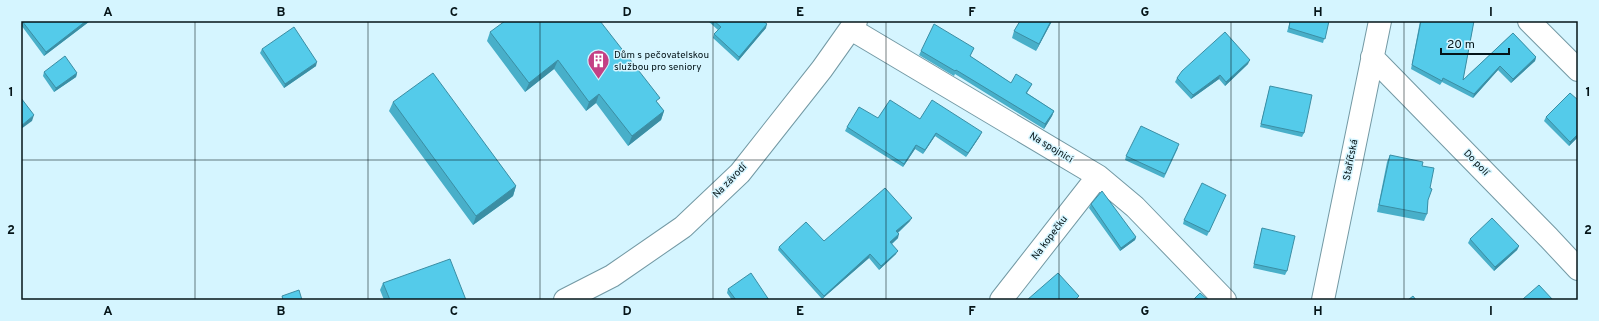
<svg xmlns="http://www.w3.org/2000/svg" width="1599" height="321" viewBox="0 0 1599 321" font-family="Overpass,sans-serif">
  <rect width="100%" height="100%" fill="#d5f5ff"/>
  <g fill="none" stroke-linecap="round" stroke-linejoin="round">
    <defs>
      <path id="street" d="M1529,21L1578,70
        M851,29L1098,176L1135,207L1225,300
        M1372,57L1549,238L1578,269
        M565,300L612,276L683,227L740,173L822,69L856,21
        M1001,300L1098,176
        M1323,300L1380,21"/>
    </defs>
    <use href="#street" stroke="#7399a4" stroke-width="24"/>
    <use href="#street" stroke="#fff" stroke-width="22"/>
  </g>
  <path fill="#48afc9" d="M21,21H90L44,56L21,25Z
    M708,21H763L766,28L738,61L713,38L714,34L718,30Z
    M1020,21H1052L1036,51L1012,38L1014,31Z
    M1290,21H1329L1323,43L1287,32Z
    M1420,21H1474L1463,80L1513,33L1536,57L1535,61L1511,83L1498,70L1473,98L1442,82L1440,85L1411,69Z
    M490,32L658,103L664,111L661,120L628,146L596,103L586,111L554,69L525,92L487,41Z
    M974,48L970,56L1011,83L1032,84L1030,88L1027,93L1054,111L1052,116L1044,129L955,74L954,76L919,55L921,51Z
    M262,49L316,66L284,88L260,53Z
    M1248,64L1225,86L1219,79L1191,99L1175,82L1177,78Z
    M44,72L77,73L76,77L54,92L43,76Z
    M1270,86L1304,133L1302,137L1260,127Z
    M1578,100V137L1569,146L1544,121L1546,117Z
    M393,102L516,186L513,196L473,225L389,111Z
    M878,118L920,119L980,136L966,157L935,136L923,154L915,149L903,167L845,131L847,127Z
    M1178,148L1164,178L1125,160L1126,156Z
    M1390,155L1422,166L1428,200L1427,214L1424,221L1377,212L1387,162Z
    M1226,195L1207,236L1183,224L1184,220Z
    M1091,204L1136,237L1135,240L1120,251L1089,208Z
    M910,221L898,233V238L892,244L896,254L879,270L869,258L822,299L778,250L779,247L824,241Z
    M1262,228L1287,271L1285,275L1253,268Z
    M1470,239L1519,246L1517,250L1494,271L1468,243Z
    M383,283L466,300H384L380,290Z
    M728,289L769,300H732L727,293Z"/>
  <path fill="#3b8ea4" d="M86,21H90L44,56L46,52Z
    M1051,21H1052L1036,51L1039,44Z
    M767,24L766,28L738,61L739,57Z
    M1536,57L1535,61L1511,83L1513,79Z
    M558,60L554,69L525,92L529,83Z
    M1250,60L1248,64L1225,86L1226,82Z
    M317,62L316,66L284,88L285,84Z
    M1500,66L1498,70L1473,98L1474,94Z
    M77,73L76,77L54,92L56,88Z
    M1220,75L1219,79L1191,99L1193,95Z
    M599,94L596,103L586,111L589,102Z
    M664,111L661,120L628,146L632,136Z
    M1054,111L1052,116L1044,129L1045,124Z
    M34,115L32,121L21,129V126Z
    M982,132L980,136L966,157L968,153Z
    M936,133L935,136L923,154L925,150Z
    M1578,134V137L1569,146L1570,142Z
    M916,145L915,149L903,167L904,164Z
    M516,186L513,196L473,225L476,216Z
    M912,218L910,221L895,235L896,231Z
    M899,234L898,238L889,246L890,242Z
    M1136,237L1135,240L1120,251L1121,248Z
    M1519,246L1517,250L1494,271L1495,267Z
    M898,251L896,254L879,270L881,266Z
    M870,254L869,258L822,299L824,296Z"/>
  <path fill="#54cbea" stroke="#3b8ea4" d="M22,21H86L46,52Z
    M505,21H600L660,98L656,101L664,111L632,136L599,94L589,102L558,60L529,83L490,32Z
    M714,21H763L767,24L739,57L714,34L721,27Z
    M1020,21H1051L1039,44L1014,31Z
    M1290,21H1329L1325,39L1289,28Z
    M1421,21H1474L1463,80L1513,33L1536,57L1513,79L1500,66L1474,94L1443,78L1442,81L1412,65Z
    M934,24L974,48L970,56L1011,83L1016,74L1032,84L1026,93L1054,111L1045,124L956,70L955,71L921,51Z
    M294,27L317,62L285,84L262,49Z
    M1225,32L1250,60L1226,82L1220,75L1193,95L1177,78L1182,71Z
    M65,56L77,73L56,88L44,72Z
    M433,73L516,186L476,216L393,102Z
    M1270,86L1312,95L1304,133L1261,124Z
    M1570,93L1578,100V134L1570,142L1546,117Z
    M21,98L34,115L21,126Z
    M890,100L920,119L932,100L982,132L968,153L936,133L925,150L916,145L904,164L847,127L859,107L878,118Z
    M1141,126L1179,144L1165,174L1126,156Z
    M1390,155L1423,162L1422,166L1434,168L1430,188L1432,189L1428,200L1427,214L1379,205Z
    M1202,183L1226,195L1209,232L1184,220Z
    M885,188L912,218L896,231L899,234L890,242L898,251L881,266L870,254L824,296L779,247L806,222L824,241Z
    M1102,191L1136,237L1121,248L1091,204Z
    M1492,218L1519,246L1495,267L1470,239Z
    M1262,228L1295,236L1287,271L1254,264Z
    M450,259L466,300H390L383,283Z
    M751,273L769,300H736L728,289Z
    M1058,273L1079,296L1075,300H1027Z
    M1539,285L1553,300H1524L1523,299Z
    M299,290L302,300H283L282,296Z
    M1200,293L1208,300H1193Z
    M1413,296L1416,300H1408Z"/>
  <path fill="none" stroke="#051418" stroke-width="1" stroke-opacity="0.55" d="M195,21V300M368,21V300M540,21V300M713,21V300M886,21V300M1059,21V300M1231,21V300M1404,21V300M21,160H1578"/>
  <defs>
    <symbol id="building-pin" viewBox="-11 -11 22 30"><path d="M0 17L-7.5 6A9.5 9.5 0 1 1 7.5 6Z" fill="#c44085" stroke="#d5f5ff"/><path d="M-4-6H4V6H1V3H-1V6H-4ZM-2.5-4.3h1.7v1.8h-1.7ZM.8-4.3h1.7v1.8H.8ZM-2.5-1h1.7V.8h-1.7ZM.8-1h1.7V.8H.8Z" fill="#fff"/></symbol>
  </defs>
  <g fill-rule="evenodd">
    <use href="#building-pin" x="586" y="48" width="25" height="34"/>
  </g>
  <g text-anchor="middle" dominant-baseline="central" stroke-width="3" stroke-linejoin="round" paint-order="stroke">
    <g font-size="10" fill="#051418" stroke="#d5f5ff" text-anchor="start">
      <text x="614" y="55">Dům s pečovatelskou<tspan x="614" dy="12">službou pro seniory</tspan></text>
    </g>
    <g font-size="10" fill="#051418" stroke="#d5f5ff">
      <text transform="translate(1051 148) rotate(31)">Na spojnici</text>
      <text transform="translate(1351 160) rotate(-79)">Staříčská</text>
      <text transform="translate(1476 163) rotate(46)">Do polí</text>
      <text transform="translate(730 181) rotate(-46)">Na závodí</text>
      <text transform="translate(1050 238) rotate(-53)">Na kopečku</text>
    </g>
  </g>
  <rect width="1599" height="321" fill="none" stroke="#d5f5ff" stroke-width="44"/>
  <path d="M1441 48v6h68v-6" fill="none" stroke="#051418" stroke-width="2"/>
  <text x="1447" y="48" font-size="12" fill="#051418" stroke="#d5f5ff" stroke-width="3" paint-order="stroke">20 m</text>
  <rect x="22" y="22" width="1555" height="277" fill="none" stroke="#051418" stroke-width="1.5"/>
  <g font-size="13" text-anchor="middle" font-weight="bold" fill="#051418">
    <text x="108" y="16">A</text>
    <text x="281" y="16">B</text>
    <text x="454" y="16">C</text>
    <text x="627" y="16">D</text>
    <text x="800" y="16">E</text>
    <text x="972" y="16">F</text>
    <text x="1145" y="16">G</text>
    <text x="1318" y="16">H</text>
    <text x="1491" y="16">I</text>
    <text x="11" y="96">1</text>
    <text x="1588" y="96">1</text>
    <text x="11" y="234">2</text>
    <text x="1588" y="234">2</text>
    <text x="108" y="315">A</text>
    <text x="281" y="315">B</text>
    <text x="454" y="315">C</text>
    <text x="627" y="315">D</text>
    <text x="800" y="315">E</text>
    <text x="972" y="315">F</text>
    <text x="1145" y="315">G</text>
    <text x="1318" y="315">H</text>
    <text x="1491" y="315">I</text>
  </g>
</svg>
